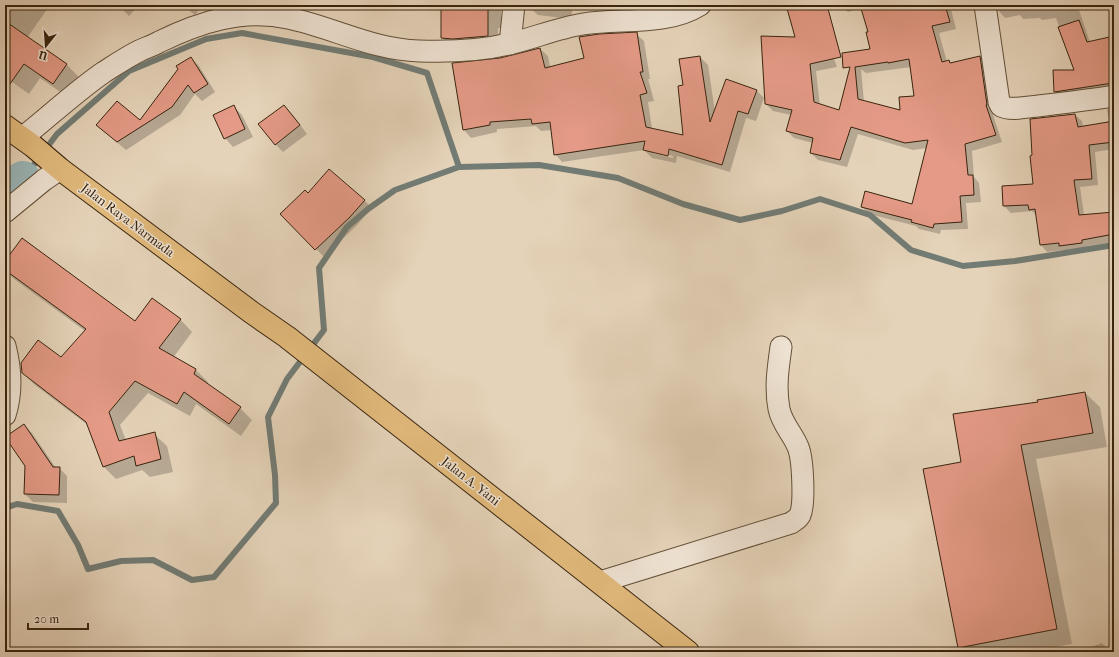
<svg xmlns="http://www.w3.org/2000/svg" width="1119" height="657" viewBox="0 0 1119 657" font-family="'IM FELL French Canon',serif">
  <rect width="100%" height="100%" fill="#e5d3b9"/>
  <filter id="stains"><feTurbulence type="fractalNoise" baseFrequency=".005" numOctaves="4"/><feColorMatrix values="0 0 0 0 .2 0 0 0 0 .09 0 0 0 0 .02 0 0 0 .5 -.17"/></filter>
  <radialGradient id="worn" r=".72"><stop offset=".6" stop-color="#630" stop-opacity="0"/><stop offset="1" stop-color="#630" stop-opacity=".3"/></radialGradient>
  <path fill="#0003" fill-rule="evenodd" d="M5,5H50L27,38L67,65L82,80L69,98L40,78L29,94L5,77Z
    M118,5H139L129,16Z
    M182,5H203L195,15Z
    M442,5H501V28H498V46L452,48L442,37Z
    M530,5H573L571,19L538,15L529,7Z
    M787,5H815L837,67L816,71L820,106L839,112L853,60L872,50L869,33L862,8L848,12L841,5H950L956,29L939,33L947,62L949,61L952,64L980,57L987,65L994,112H992L1002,142L972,151L974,177L979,183L981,202L966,203L968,229L941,230L940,234L919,229L916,226L869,214L862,207L913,205L927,148L913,150L858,134L847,167L818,160L811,153L813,143L794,138L787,131L791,115L773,111L766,104L797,38ZM911,67L915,97L901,112L864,102L861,69L866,73Z
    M997,5H1085L1078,7L1090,42L1114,37V91L1061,98L1055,92L1075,71L1056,18L1042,20L1040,18L1023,19L1020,15L1005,18L999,11Z
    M636,34L644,41L650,79H648L654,101L648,102L652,129L684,137V86L700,57L708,65L715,112L756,90L764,98L756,121L746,118L730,172L677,156L676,163L652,158L644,150L562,162L555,154L552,130L541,131L536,126L497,129V132L471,138L464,130L500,59L540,49L548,56L550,67L586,59ZM652,151L673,156V158L652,153Z
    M191,58L199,66L215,92L202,101L195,94L180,115L126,150L106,133L140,122Z
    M284,106L292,114L307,134L283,152L275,144Z
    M234,107L242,115L253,137L233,147L225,138Z
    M1114,108V149L1095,152L1098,185L1080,187L1084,215L1114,213V242L1088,246L1089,250L1067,253L1064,250L1047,252L1041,245L1037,216L1032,211L1011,213L1004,206L1003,187L1034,185L1075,115L1082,121L1083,127L1113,123L1109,119L1107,110Z
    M308,194L364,200L372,208L357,225L324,257L282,214Z
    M5,263L136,322L180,319L192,332L173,358L196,370L208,382L207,385L240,408L252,420L241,436L196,404L190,416L148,393L120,425L126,440L154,434L167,446L173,472L150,477L142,470L116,479L104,467L89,426L35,385L22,372L61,359L85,331L14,279L5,270Z
    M1085,393L1100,407L1107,447L1036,459L1072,644L1026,652H964L959,647L962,463L1039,403Z
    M24,425L32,433L56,468H59L67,476V503L33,502L25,494Z
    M1102,643L1110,652H1086L1085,649Z"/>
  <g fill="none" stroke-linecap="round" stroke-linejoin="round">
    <path stroke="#727c75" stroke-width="6" d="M23,179L57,134L129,71L206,39L242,33L373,57L427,73L459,167
      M5,508L17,504L58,511L78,545L88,569L121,561L153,560L192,580L214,577L276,503L275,475L268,417L287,379L324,330L319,268L347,227L368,209L395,190L459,167L539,165L618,178L683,204L740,220L782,211L820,199L870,215L911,250L963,266L1015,261L1114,245"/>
    <path stroke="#99b6b9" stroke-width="36" d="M5,189L23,179"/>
  </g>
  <path fill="#e49a86" stroke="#38240e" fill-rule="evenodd" d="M441,5H488V36L453,39L441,38Z
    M786,5H827L841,57L810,64L814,102L839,110L850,67L843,68L842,53L870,49L866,32H868L860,5H945L950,22L932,26L942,62L949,60L950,63L980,56L987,105H986L996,135L965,144L968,175H973L974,195L960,196L962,222L934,224L933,228L911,222L912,220L861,207L865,191L912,204L928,140L905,143L851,127L840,160L810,153L813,138L786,131L792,110L765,104L761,36L795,37ZM909,59L914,96L899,97L900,110L858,99L855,67L888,62V63Z
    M1079,20L1087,42L1114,36V58L1111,59L1113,83L1054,92L1053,70H1074L1058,27Z
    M5,21L67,64L53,84L24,64L5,91Z
    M637,32L643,72H640L647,93L640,95L646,127L683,135L678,86L683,85L679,59L700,56L710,122L726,79L757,90L748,114L738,111L722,165L669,149L668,156L643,150L645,141L554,155L550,122L532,124L531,119L490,122V125L463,130L452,63L500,58L540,48L545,68L584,58L579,37L599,34Z
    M191,57L208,84L194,93L188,85L172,107L117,142L96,125L117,101L140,120L178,69L176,66Z
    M234,105L245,129L224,139L213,115Z
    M284,105L300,125L275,145L258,124Z
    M1075,114L1078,127L1114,121V142L1089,145L1092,179L1074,180L1079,215L1114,212V234L1082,240V243L1059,246V243L1040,245L1035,209L1029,210L1028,205L1003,206L1002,186L1033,184L1030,156L1032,155L1030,119Z
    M329,169L365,200L350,217L315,250L280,214L305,190L308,193Z
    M22,238L135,321L152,298L181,319L159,348L196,369L194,374L241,407L229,424L184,392L177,404L135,381L109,412L119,441L155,432L161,459L136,466L134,456L103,467L86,422L22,373L21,363L38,340L61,357L86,329L5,270V261Z
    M1085,392L1093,433L1021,445L1057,629L958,648L923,469L961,462L953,414L1038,402L1037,400Z
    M24,424L53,467H60L59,495L24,494L25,466L5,437Z"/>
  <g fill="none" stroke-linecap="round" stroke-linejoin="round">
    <defs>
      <path id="minor" d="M985,5L999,102L1001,106C1011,111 1027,107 1038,106C1063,103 1089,100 1114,96
        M510,44L514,5
        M22,138C50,116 75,92 104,72C115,65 127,57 139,51C145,48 152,46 159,42C200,22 243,8 288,18C332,27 373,50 419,51C449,52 480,51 509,44C534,38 558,28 583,24C622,18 666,26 700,5
        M5,212L44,180L60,169
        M5,346C11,369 12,393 5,415
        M600,582L791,523C795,520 798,519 800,515C805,504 803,459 798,447C793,434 782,424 779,409C775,388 778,368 781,347"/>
      <path id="highway" d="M5,126L33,146L60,169L251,312L287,337L688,652"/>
    </defs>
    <use href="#minor" stroke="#635039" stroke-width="23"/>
    <use href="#highway" stroke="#38240e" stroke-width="24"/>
    <use href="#minor" stroke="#eee2d2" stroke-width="21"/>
    <use href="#highway" stroke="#e2ba7c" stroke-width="22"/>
  </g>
  <g text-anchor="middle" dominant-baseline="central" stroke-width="3" stroke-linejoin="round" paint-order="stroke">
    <g font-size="13" fill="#38240e" stroke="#eee2d2">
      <text transform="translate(128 220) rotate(37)">Jalan Raya Narmada</text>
      <text transform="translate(471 481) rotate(38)">Jalan A. Yani</text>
    </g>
  </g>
  <rect width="1119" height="657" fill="none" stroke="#e5d3b9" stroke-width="20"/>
  <rect x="6" y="6" width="1107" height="645" fill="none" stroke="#38240e" stroke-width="2"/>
  <rect x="10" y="10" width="1099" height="637" fill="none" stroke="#38240e"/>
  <g transform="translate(46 46) rotate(197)" stroke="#eee2d2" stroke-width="3" paint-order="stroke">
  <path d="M0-3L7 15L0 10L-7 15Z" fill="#38240e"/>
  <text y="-6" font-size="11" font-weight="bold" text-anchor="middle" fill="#38240e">U</text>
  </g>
  <path d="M28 623v6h60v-6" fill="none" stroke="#38240e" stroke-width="2"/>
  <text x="34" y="623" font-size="12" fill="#38240e" stroke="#eee2d2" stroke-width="3" paint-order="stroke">20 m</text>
  <rect width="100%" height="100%" filter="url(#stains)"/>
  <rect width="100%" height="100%" fill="url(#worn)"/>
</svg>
